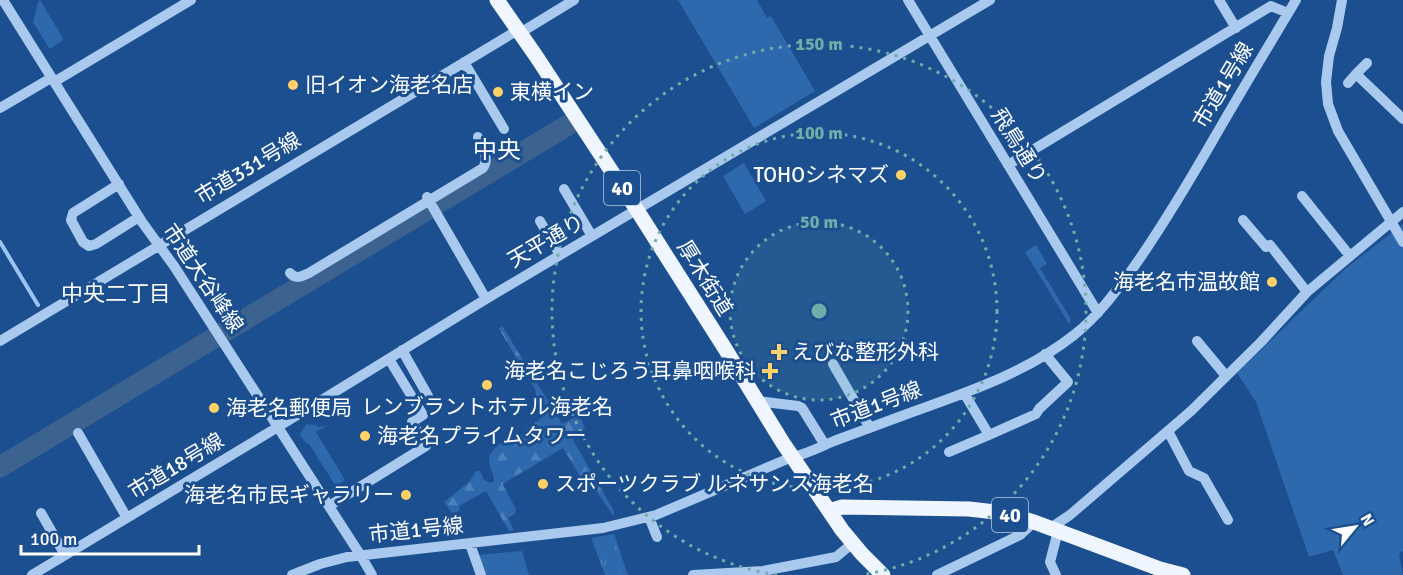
<svg xmlns="http://www.w3.org/2000/svg" width="1403" height="575" viewBox="0 0 1403 575" font-family="Signika,'Noto Sans JP',sans-serif">
  <defs>
    <pattern id="grass-tufts" width="24" height="20" patternUnits="userSpaceOnUse" patternTransform="scale(1.5)"><rect width="24" height="20" fill="#2e69ad"/><path d="M3 7l-1-3M5 7V3M7 7l1-3M15 17l-1-3M17 17v-4M19 17l1-3" fill="none" stroke="#4d80b9"/></pattern>
    <pattern id="forest-firs" width="22" height="20" patternUnits="userSpaceOnUse" patternTransform="scale(1.5)"><rect width="22" height="20" fill="#2e69ad"/><path d="M5 1l3.5 6h-7zM16 11l3.5 6h-7z" fill="#4d80b9"/></pattern>
  </defs>
  <rect width="100%" height="100%" fill="#1b4f8f"/>
  <path fill="url(#grass-tufts)" d="M614,534L628,575H605L591,538Z"/>
  <path fill="url(#forest-firs)" d="M501,326L503,327L562,424L578,416L582,421L585,428L573,440L614,511V515L612,514L585,474L580,476L563,448L504,483L503,485L516,509L515,514L508,518L514,530L509,531L486,491L459,506L460,509L457,512L452,513L444,502L469,482L476,471H480L484,480L490,483L494,481L493,474L490,467L489,456C496,447 502,438 516,440L530,426L539,420L543,414L538,403L535,389L499,329Z"/>
  <path fill="#2e69ad" d="M40,0L63,38L62,41L50,49L49,48L33,22L38,2Z
    M678,0H757L767,18L771,16L815,91L754,128Z
    M744,163L766,201L745,214L723,176Z
    M1403,224V551L1399,554L1403,575H1343L1333,550L1309,557L1256,402L1237,373L1345,269Z
    M1036,245L1047,264L1040,268L1071,319L1069,324L1025,252Z
    M306,424L316,425L318,427L326,426L316,432L345,480L340,484L341,489L339,491L309,444L306,443L300,435Z
    M522,551L529,575H534H485L478,555Z"/>
  <g fill="none" stroke-linecap="round" stroke-linejoin="round">
    <path stroke="#9cc4f0" stroke-width="4" d="M0,242L38,305"/>
    <path stroke="#3c6290" stroke-width="21" d="M0,467L568,125"/>
    <path stroke="#a9c9ee" stroke-width="10" d="M3,0L142,222L174,266L361,556L372,575
      M908,0L1098,313
      M1219,0L1236,28
      M1342,0L1337,28L1329,56L1326,82L1328,104L1338,131L1403,242
      M520,33L574,0
      M464,62L504,129
      M1356,74L1367,63
      M54,82L191,0
      M1348,83L1356,74L1403,119
      M0,108L51,78
      M1008,165L1271,6L1288,13
      M119,184L73,213L71,220L83,242L89,246L96,244L139,217
      M564,189L592,236
      M1302,196L1350,256
      M427,197L486,299
      M1243,220L1266,247L1270,245L1307,292
      M540,221L560,255
      M290,273C296,280 302,276 309,273L483,168C490,158 482,147 478,137
      M0,341L518,30
      M1197,341L1226,376
      M402,350L428,396
      M833,364L870,428
      M964,393L989,435L1036,414L1039,409L1068,382L1045,354
      M757,401L798,406L802,408L825,445
      M1168,431L1189,471L1204,478L1228,520
      M78,433L127,518
      M949,452L989,435
      M329,506L426,446L412,422L423,415L389,359
      M41,513L65,555
      M649,517L657,537
      M1049,529L1070,515L1191,411L1261,342L1307,292L1403,212
      M470,544L481,575
      M32,575L268,433L486,299L990,0
      M292,575L320,564L347,557L603,528L656,515L792,457C807,454 820,447 834,441C858,432 883,423 907,414C964,393 1025,374 1074,335C1097,317 1114,294 1131,271C1161,229 1187,185 1213,140C1240,93 1268,47 1296,0
      M693,575L763,571L836,557L853,543
      M937,575L1020,535L1034,522
      M1056,575L1050,562L1058,531"/>
    <path stroke="#f0f6ff" stroke-width="15" d="M497,0L536,56L637,210L724,347L783,443L842,530L862,554L883,575
      M829,511L842,507L969,509L1004,513L1034,522L1160,569L1183,575"/>
  </g>
  <circle cx="819" cy="311" r="89" fill="#6fada8" fill-opacity=".12"/>
  <g fill="none" stroke="#6fada8" stroke-width="3" stroke-dasharray="3 6">
    <circle cx="819" cy="311" r="89"/>
    <circle cx="819" cy="311" r="178"/>
    <path d="M777 575A267 267 0 1 1 861 575"/>
  </g>
  <g fill="#ffd166" stroke="#1b4f8f" stroke-width="2">
    <circle cx="293" cy="85" r="6"/>
    <circle cx="498" cy="92" r="6"/>
    <circle cx="901" cy="175" r="6"/>
    <circle cx="1272" cy="282" r="6"/>
    <path d="M776 343h6v6h6v6h-6v6h-6v-6h-6v-6h6z"/>
    <path d="M767 362h6v6h6v6h-6v6h-6v-6h-6v-6h6z"/>
    <circle cx="487" cy="385" r="6"/>
    <circle cx="214" cy="408" r="6"/>
    <circle cx="365" cy="436" r="6"/>
    <circle cx="543" cy="484" r="6"/>
    <circle cx="406" cy="495" r="6"/>
  </g>
  <g text-anchor="middle" dominant-baseline="central" stroke-width="6" stroke-linejoin="round" paint-order="stroke">
    <g fill="#1b4f8f" stroke="#bbcadd" stroke-width="1.5">
      <rect x="604" y="171" width="36" height="34" rx="4.5"/>
      <rect x="992" y="498" width="36" height="34" rx="4.5"/>
    </g>
    <g font-size="20" font-weight="bold" fill="#fff">
      <text x="622" y="188">40</text>
      <text x="1010" y="515">40</text>
    </g>
    <g font-size="21" fill="#fff" stroke="#1b4f8f" text-anchor="start">
      <text x="305" y="85">旧イオン海老名店</text>
      <text x="510" y="92">東横イン</text>
      <text x="889" y="175" text-anchor="end">TOHOシネマズ</text>
      <text x="1260" y="282" text-anchor="end">海老名市温故館</text>
      <text x="792" y="352">えびな整形外科</text>
      <text x="756" y="371" text-anchor="end">海老名こじろう耳鼻咽喉科</text>
      <text x="487" y="407" text-anchor="middle">レンブラントホテル海老名</text>
      <text x="226" y="408">海老名郵便局</text>
      <text x="377" y="436">海老名プライムタワー</text>
      <text x="555" y="484">スポーツクラブ ルネサンス海老名</text>
      <text x="394" y="495" text-anchor="end">海老名市民ギャラリー</text>
    </g>
    <g font-size="21" fill="#fff" stroke="#1b4f8f">
      <text transform="translate(1223 85) rotate(-59)">市道1号線</text>
      <text transform="translate(1019 146) rotate(58)">飛鳥通り</text>
      <text transform="translate(248 168) rotate(-31)">市道331号線</text>
      <text transform="translate(546 241) rotate(-30)">天平通り</text>
      <text transform="translate(203 278) rotate(56)">市道大谷峰線</text>
      <text transform="translate(705 278) rotate(58)">厚木街道</text>
      <text transform="translate(876 405) rotate(-21)">市道1号線</text>
      <text transform="translate(176 466) rotate(-31)">市道18号線</text>
      <text transform="translate(416 530) rotate(-6)">市道1号線</text>
    </g>
    <g font-size="22" fill="#fff" stroke="#1b4f8f">
      <text x="116" y="293">中央二丁目</text>
    </g>
    <g font-size="24" fill="#fff" stroke="#1b4f8f">
      <text x="497" y="150">中央</text>
    </g>
  </g>
  <circle cx="819" cy="311" r="9" fill="#6fada8" stroke="#1b4f8f" stroke-width="3"/>
  <g font-size="18" text-anchor="middle" font-weight="bold" fill="#6fada8" stroke="#1b4f8f" stroke-width="6" stroke-linejoin="round" paint-order="stroke">
    <text x="819" y="50">150 m</text>
    <text x="819" y="139">100 m</text>
    <text x="819" y="228">50 m</text>
  </g>
  <g transform="translate(1355 527) rotate(60)" stroke="#1b4f8f" stroke-width="4.5" paint-order="stroke">
  <path d="M0-4.5L10 22L0 15L-10 22Z" fill="#ffffff"/>
  <text y="-9" font-size="16" font-weight="bold" text-anchor="middle" fill="#ffffff">N</text>
  </g>
  <path d="M21 545v9h178v-9" fill="none" stroke="#ffffff" stroke-width="3"/>
  <text x="30" y="545" font-size="18" fill="#ffffff" stroke="#1b4f8f" stroke-width="4.5" paint-order="stroke">100 m</text>
</svg>
